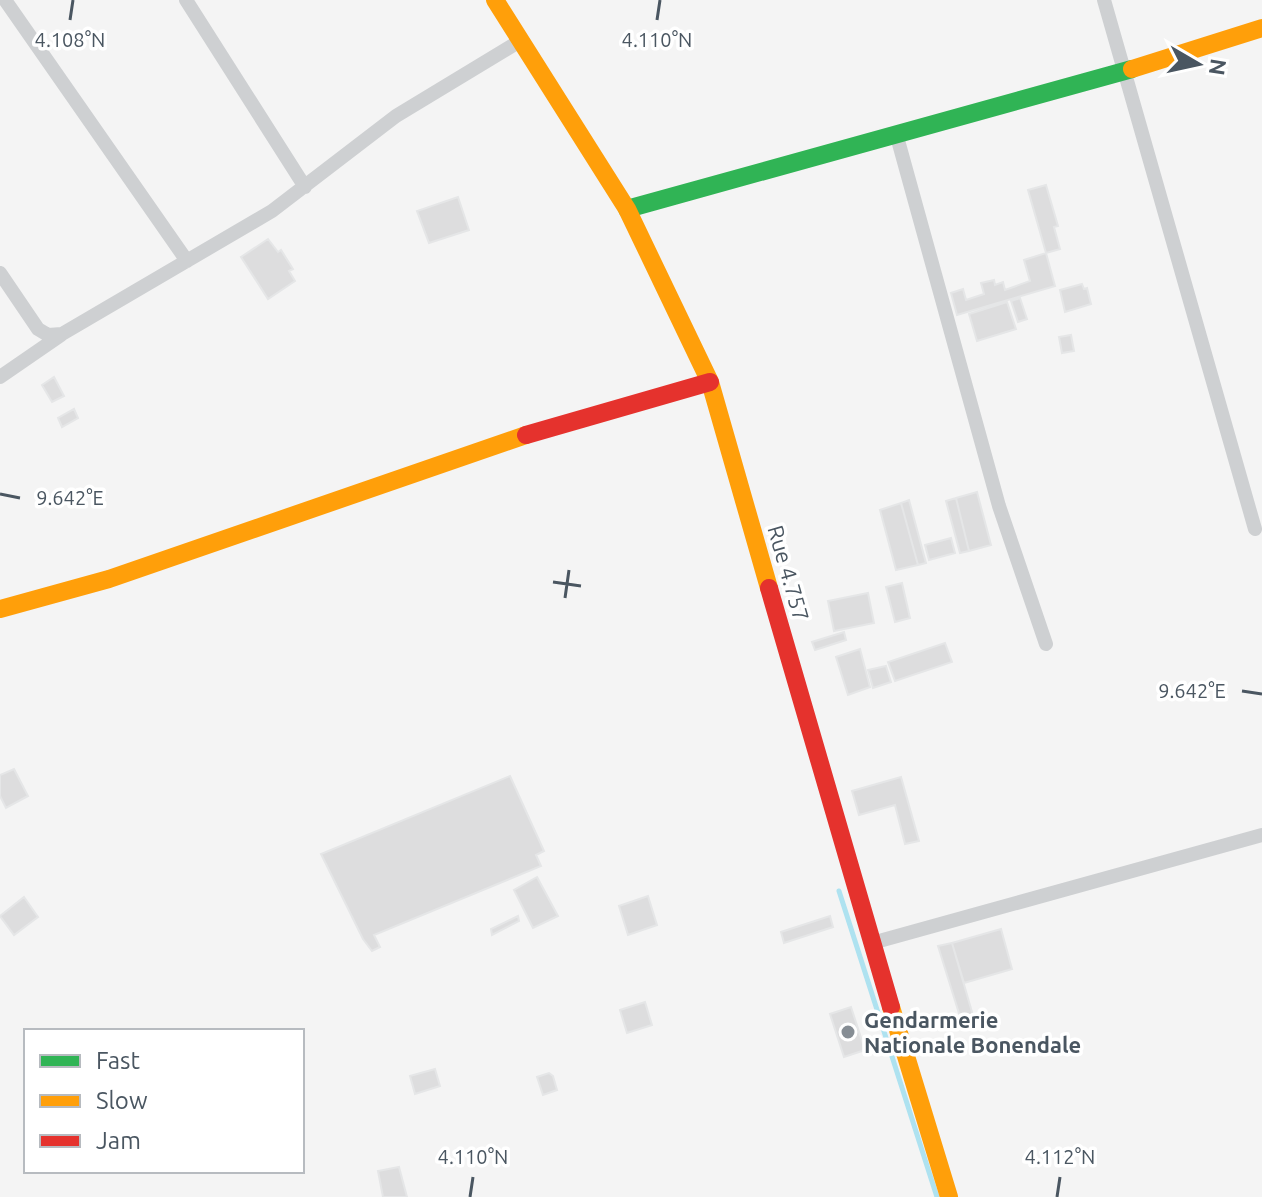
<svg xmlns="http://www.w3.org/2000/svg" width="1262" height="1197" viewBox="0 0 1262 1197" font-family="Ubuntu,sans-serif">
  <rect width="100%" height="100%" fill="#f4f4f4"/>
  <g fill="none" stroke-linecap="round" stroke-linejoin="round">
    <path stroke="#aee2f0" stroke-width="5" d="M839,891L937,1197"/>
  </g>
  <path fill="#ddddde" stroke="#e5e6e7" stroke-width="2" d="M1046,185L1058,226L1054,227L1060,249L1046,253L1028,190Z
    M458,197L469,230L429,243L417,211Z
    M268,239L278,252L281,250L293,269L289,271L295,281L268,299L241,257Z
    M1046,253L1055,286L957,315L951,293L963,289L966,300L984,294L981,283L994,280L995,285L1003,282L1005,290L1030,281L1024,260Z
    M1082,284L1084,289L1087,288L1091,304L1065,312L1060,290Z
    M1020,298L1027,319L1018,322L1011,301Z
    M1007,302L1016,329L977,341L969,314Z
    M1071,335L1074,351L1062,353L1059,337Z
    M54,377L64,396L52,402L42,385Z
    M74,409L78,418L62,427L58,418Z
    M977,492L991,545L969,551L956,498Z
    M956,498L969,551L960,553L946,501Z
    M909,500L926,563L918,565L901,503Z
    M901,503L918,565L896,570L880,510Z
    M951,538L955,553L929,560L925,545Z
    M902,583L910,618L895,622L886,587Z
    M868,593L874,623L834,631L828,601Z
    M844,632L846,640L815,650L812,642Z
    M945,643L952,662L895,681L888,662Z
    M860,649L870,687L848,695L836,657Z
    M886,666L891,682L873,688L868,670Z
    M14,769L28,796L6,808L0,796V775Z
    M510,776L544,851L536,855L541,866L374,935L380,947L372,951L363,939L321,854Z
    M901,777L919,841L905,844L895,805L859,815L852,791Z
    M537,877L558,916L533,928L514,890Z
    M648,896L657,925L628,935L619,906Z
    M24,897L38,917L14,935L0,916Z
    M518,916L519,921L492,935L491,929Z
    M830,916L833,927L784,943L781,932Z
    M1001,929L1012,969L964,983L952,943Z
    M952,943L974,1019L962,1023L938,946Z
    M645,1002L652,1025L627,1033L620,1010Z
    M851,1007L865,1050L844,1057L830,1014Z
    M435,1069L440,1086L415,1094L410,1076Z
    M549,1073L553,1076L557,1090L543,1095L537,1077Z
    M399,1167L407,1197H383L378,1171Z"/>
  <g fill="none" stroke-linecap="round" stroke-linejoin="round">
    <path stroke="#ced0d2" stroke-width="14" d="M5,0L187,261
      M186,0L305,187
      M1104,0L1255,529
      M896,133L999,506L1046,644
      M0,273L38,329L48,335L62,334L272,211L396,116L520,41
      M0,377L61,335
      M872,943L1262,835"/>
    <path stroke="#30b455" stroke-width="18" d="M627,209L1132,69"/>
    <path stroke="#ff9f0a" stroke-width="18" d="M495,0L627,209L710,382L769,588
      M1132,69L1262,28
      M0,609L109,579L526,435
      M891,1007L949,1197"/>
    <path stroke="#e5322d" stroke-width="18" d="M526,435L710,382
      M769,588L891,1007"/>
  </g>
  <path fill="none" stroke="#4a5661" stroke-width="3" d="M70,20L73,0M657,20L660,0M0,494L20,498M553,582L581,586M565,598L569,570M1242,691L1262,694M470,1197L473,1177M1057,1197L1060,1177"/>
  <circle fill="#868d94" stroke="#fff" stroke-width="3" cx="848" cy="1032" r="8"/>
  <g text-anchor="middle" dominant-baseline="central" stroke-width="7" stroke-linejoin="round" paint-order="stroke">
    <g font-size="22" fill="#4a5661" stroke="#fff">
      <text transform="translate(789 573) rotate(74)">Rue 4.757</text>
    </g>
    <g font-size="22" font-weight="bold" fill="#4a5661" stroke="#fff" text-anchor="start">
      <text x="864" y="1019">Gendarmerie<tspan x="864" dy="25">Nationale Bonendale</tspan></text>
    </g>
  </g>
  <g font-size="20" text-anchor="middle" fill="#4a5661" stroke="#fff" stroke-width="7" stroke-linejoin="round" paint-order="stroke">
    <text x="70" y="47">4.108°N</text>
    <text x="657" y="47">4.110°N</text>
    <text x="70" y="505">9.642°E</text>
    <text x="1192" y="698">9.642°E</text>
    <text x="473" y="1164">4.110°N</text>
    <text x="1060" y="1164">4.112°N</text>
  </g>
  <rect x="24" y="1029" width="280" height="144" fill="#ffffff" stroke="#b7bbc0" stroke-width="2"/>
  <rect x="40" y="1055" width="40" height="12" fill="#30b455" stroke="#b7bbc0" stroke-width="2"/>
  <text x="96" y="1069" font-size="24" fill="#4a5661">Fast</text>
  <rect x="40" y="1095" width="40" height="12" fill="#ff9f0a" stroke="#b7bbc0" stroke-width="2"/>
  <text x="96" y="1109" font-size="24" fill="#4a5661">Slow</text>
  <rect x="40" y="1135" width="40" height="12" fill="#e5322d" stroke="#b7bbc0" stroke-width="2"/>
  <text x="96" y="1149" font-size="24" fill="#4a5661">Jam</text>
  <g transform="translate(1198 64) rotate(99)" stroke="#ffffff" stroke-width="6" paint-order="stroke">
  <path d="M0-6L14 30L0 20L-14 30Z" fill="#4a5661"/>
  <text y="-12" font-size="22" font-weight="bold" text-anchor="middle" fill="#4a5661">N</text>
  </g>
</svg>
